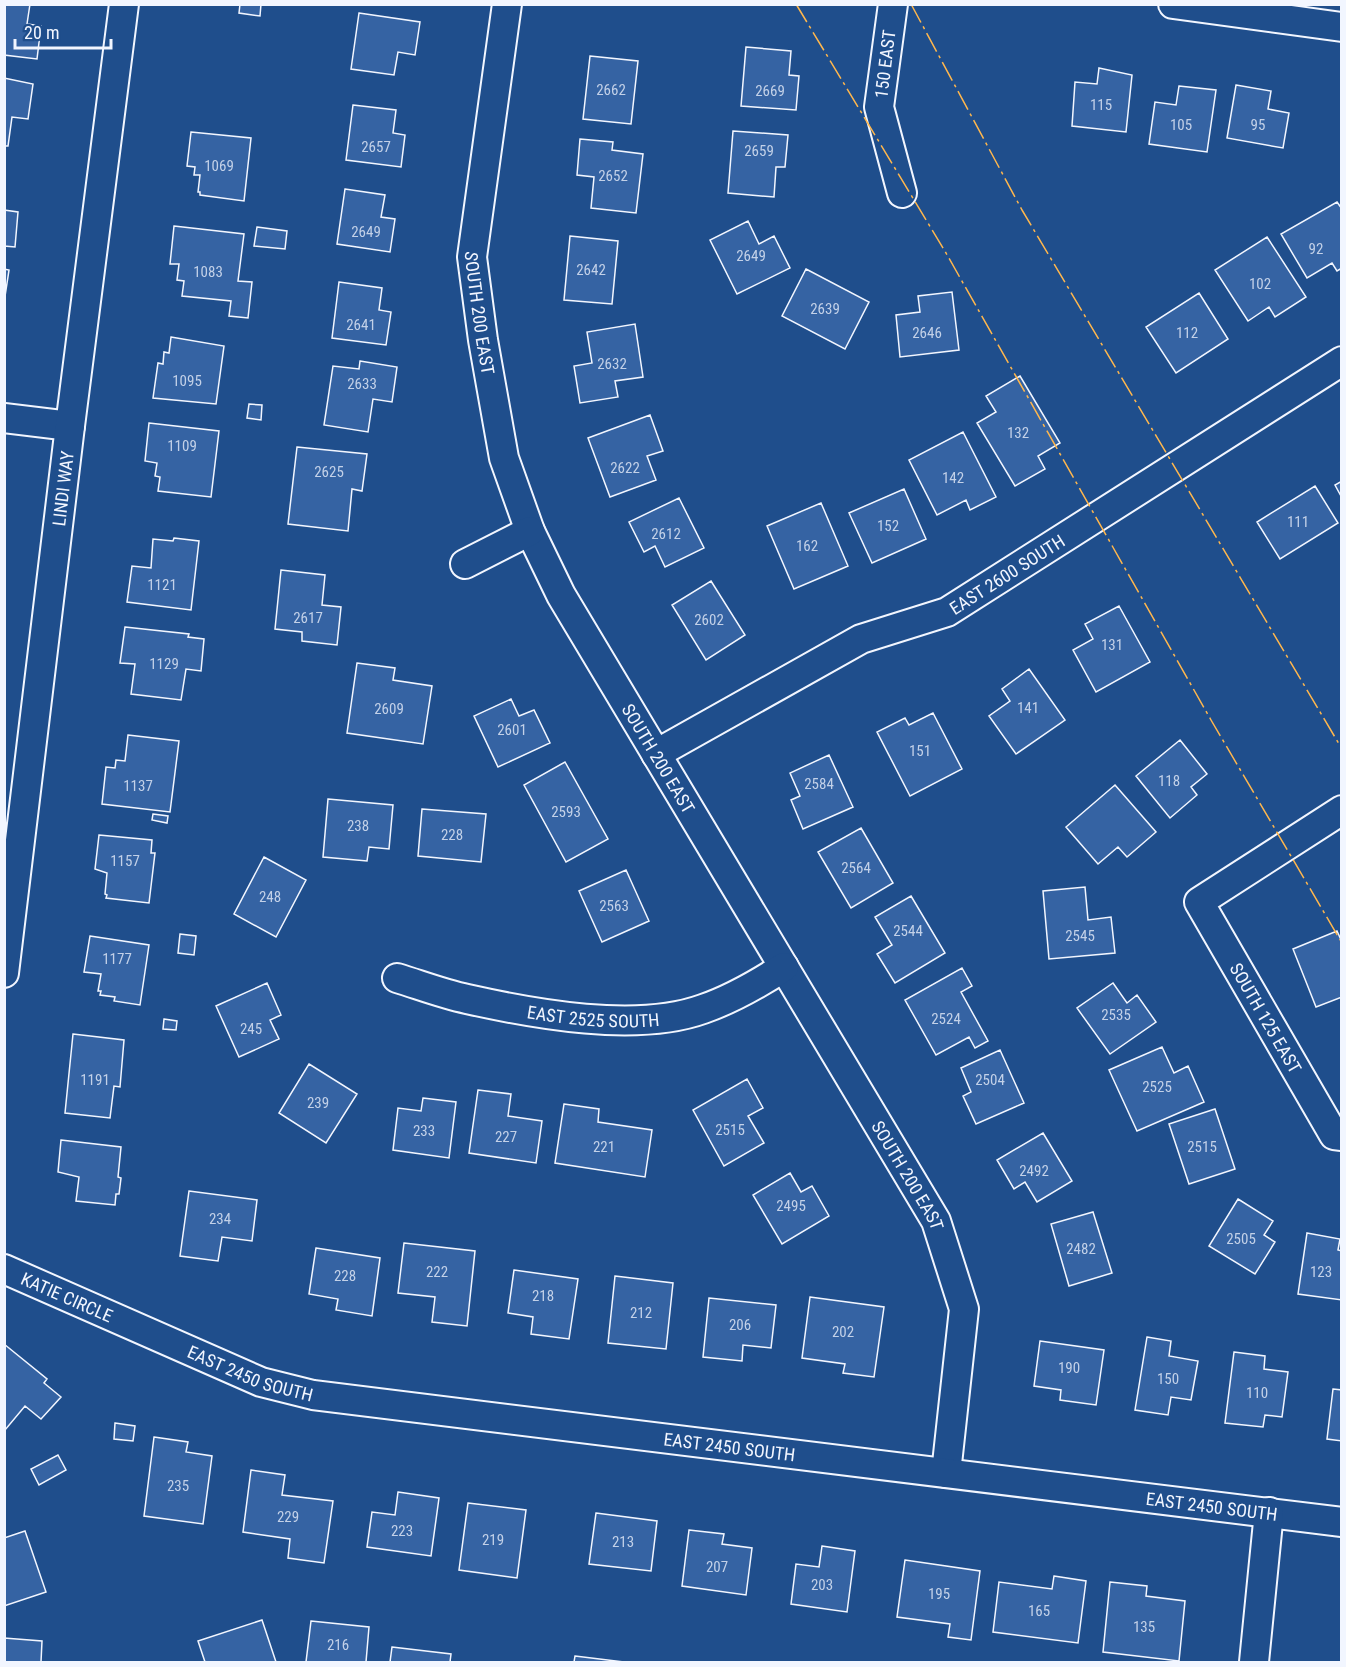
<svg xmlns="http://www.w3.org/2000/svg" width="1346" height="1667" viewBox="0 0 1346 1667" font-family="'Roboto Condensed',sans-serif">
  <rect width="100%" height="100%" fill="#1f4e8c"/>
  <path fill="#3563a3" stroke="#f2f6ff" stroke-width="1.5" d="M4,4H30L27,24L41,26L37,59L4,55Z
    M240,4H261L260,16L239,13Z
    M359,13L420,22L415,55L398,52L394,75L351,69Z
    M746,47L791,51L789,75L799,76L796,110L741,106Z
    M590,56L638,61L631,124L583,119Z
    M1099,68L1132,75L1126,132L1072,126L1075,82L1097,84Z
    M4,78L33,84L28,119L12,117L8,146H4Z
    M1236,85L1271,91L1268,109L1289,113L1283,148L1227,138Z
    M1179,86L1216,90L1207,152L1149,144L1155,102L1176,105Z
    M353,105L396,110L393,133L405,135L401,167L346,160Z
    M733,131L788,135L785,167H776L774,197L728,193Z
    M191,132L251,138L244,201L200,195V192H198L200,175H194L195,167L187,166Z
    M580,139L613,142L612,150L643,154L636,213L591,208L594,177L577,175Z
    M345,189L385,195L381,217L395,219L390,252L337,244Z
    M1337,202L1342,209V268L1337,271L1332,263L1307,278L1281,234Z
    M4,210L18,212L15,247L4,246Z
    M748,221L759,244L774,236L790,268L737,294L710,240Z
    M174,226L244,234L238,281L252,282L248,318L229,316L231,301L182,296L184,281L177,280L179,264H170Z
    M257,227L287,231L285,249L254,246Z
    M570,236L618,241L612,304L564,300Z
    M1267,237L1306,297L1275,317L1269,307L1248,321L1215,270Z
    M4,269L9,270L4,303Z
    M806,269L869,302L845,349L782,316Z
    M339,282L382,288L379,310L391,312L386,345L332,338Z
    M952,292L959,350L900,357L896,315L920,312L918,296Z
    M1199,293L1228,339L1176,373L1146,327Z
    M635,324L643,377L615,381L618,397L580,403L574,366L592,363L587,332Z
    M171,337L224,346L216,404L153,398L158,363L163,364L164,352L169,353Z
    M360,361L397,367L392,402L373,399L368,432L324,425L333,366L359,369Z
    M1020,376L1060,443L1038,456L1045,469L1015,486L977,423L996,412L986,396Z
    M249,404L262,405L261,420L247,418Z
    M650,415L663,451L647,456L656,480L610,497L588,438Z
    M149,423L219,431L211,497L158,491L160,477L155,476L157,463L145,461Z
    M963,432L996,497L970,510L966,500L937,515L909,460Z
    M297,447L367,454L362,491L352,489L348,531L288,524Z
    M1342,481V498L1335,485Z
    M1315,486L1338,523L1280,559L1257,522Z
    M904,489L926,539L872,563L849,513Z
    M679,498L704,548L665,567L655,546L644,552L629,522Z
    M821,503L848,566L794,589L767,526Z
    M174,538L199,541L191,610L127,602L132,566L151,568L153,539L173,541Z
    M281,570L325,575L322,605L341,607L337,645L302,641V632L275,629Z
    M711,581L745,635L706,660L672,605Z
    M1119,606L1150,662L1096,692L1073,650L1093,639L1085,624Z
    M125,627L189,634L188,637L204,639L201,671L186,669L181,700L131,694L135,664L120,663Z
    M357,663L395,668L393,680L432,686L423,744L347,733Z
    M1029,669L1065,720L1016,754L989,716L1010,701L1002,689Z
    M511,699L519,716L534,710L550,743L498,767L474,716Z
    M933,713L962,769L910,796L877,732L905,718L909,725Z
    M128,735L179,741L170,812L102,804L106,767L115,768L116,760L125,761Z
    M1180,740L1207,774L1191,787L1197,795L1170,818L1136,776Z
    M829,755L853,807L803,829L791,800L800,796L790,773Z
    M565,762L608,839L566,862L524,785Z
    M1115,785L1156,832L1127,857L1118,847L1098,864L1066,827Z
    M328,799L393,805L389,849L369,847L367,861L323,857Z
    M422,809L486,814L481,862L418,856Z
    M153,814L168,816L167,823L152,820Z
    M861,828L893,883L851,908L818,852Z
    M99,835L152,840L151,853H155L149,903L106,898L107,895L105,894L107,873L95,869Z
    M264,857L306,880L276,937L234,914Z
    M626,870L649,921L602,942L579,891Z
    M1085,887L1088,920L1111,917L1115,953L1049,959L1043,891Z
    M911,896L945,953L895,983L877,954L892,945L875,917Z
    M1337,931L1342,942V997L1316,1007L1293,949Z
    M180,934L196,936L194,955L178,953Z
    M90,936L149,945L140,1005L114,1001L115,997L100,995L101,991H98L101,974L84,972Z
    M962,968L972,986L961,992L988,1041L975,1048L969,1037L936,1055L905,1000Z
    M267,983L281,1015L270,1020L279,1039L239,1057L216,1006Z
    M1113,983L1127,1003L1137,995L1156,1022L1110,1054L1077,1008Z
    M164,1019L177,1021L176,1030L163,1029Z
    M73,1034L124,1040L120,1087L114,1086L110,1118L65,1113Z
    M1162,1047L1174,1073L1188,1066L1204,1102L1137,1131L1109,1070Z
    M1000,1050L1024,1103L976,1124L963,1096L971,1092L961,1068Z
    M309,1064L357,1094L326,1143L279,1113Z
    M747,1079L763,1108L748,1116L764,1143L724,1166L693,1110Z
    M478,1090L511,1094L508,1116L542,1121L536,1163L469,1153Z
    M423,1098L456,1102L449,1158L393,1150L398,1108L421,1111Z
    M564,1104L599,1109L598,1122L652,1130L645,1177L555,1163Z
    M1215,1109L1235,1169L1189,1184L1169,1124Z
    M1043,1133L1072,1181L1037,1202L1025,1182L1014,1189L997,1160Z
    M61,1140L121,1147L118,1177L121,1178L119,1194H116L115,1205L76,1201L79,1177L58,1172Z
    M790,1173L801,1192L812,1186L829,1216L782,1244L753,1195Z
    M189,1191L257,1200L252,1241L222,1237L218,1261L180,1256Z
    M1238,1199L1273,1221L1264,1235L1275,1242L1255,1274L1209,1246Z
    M1093,1212L1112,1273L1069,1286L1051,1224Z
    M1307,1233L1340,1239L1338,1250L1342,1251V1300L1298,1294Z
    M404,1243L475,1251L467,1326L432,1322L435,1297L398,1293Z
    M316,1248L380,1258L372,1316L336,1310L338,1299L309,1294Z
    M514,1270L578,1279L569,1339L531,1334L533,1317L508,1313Z
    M615,1276L673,1283L666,1349L608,1343Z
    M810,1297L884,1307L874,1377L843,1373L845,1364L802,1358Z
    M709,1298L776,1305L771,1348L743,1345L742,1361L703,1357Z
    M1147,1337L1171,1341L1169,1356L1198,1361L1191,1400L1171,1397L1168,1415L1135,1410Z
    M1040,1341L1104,1350L1096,1405L1060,1400L1061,1390L1034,1386Z
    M4,1344L47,1379L44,1383L61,1397L41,1419L25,1406L5,1430Z
    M1234,1352L1265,1356L1264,1369L1288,1372L1282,1417L1265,1415L1263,1427L1225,1423Z
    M1333,1389L1342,1390V1441L1327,1439Z
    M115,1423L135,1426L133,1441L114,1439Z
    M154,1437L188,1442L186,1452L212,1456L203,1524L144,1516Z
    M58,1455L66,1470L39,1485L31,1469Z
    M251,1470L285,1475L282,1495L333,1501L324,1563L288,1558L290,1539L243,1532Z
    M398,1492L439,1498L431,1556L367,1547L372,1512L395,1515Z
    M468,1503L526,1510L517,1578L459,1570Z
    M596,1513L657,1521L651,1571L589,1564Z
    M689,1530L724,1534L722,1544L752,1548L746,1595L682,1586Z
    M25,1531L46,1592L4,1606V1538Z
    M822,1546L855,1551L847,1612L791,1604L796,1564L819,1567Z
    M905,1560L980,1571L971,1640L948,1637L950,1624L897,1617Z
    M1054,1576L1086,1581L1078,1643L993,1632L999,1582L1052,1589Z
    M1110,1582L1147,1586L1146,1596L1185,1601L1179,1661L1103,1652Z
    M262,1620L276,1662H205L198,1641Z
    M311,1621L369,1627L366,1662H306Z
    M4,1638L42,1641L41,1662H4Z
    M392,1647L451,1654L450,1662H390Z
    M575,1656L624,1662H574Z"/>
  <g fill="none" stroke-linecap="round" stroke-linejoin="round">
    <defs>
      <g id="minor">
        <path id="s1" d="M507,4L472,257L483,340L504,458L530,531L561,595L936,1221L964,1309L946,1473"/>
        <path d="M893,4L879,107L902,193"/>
        <path d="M1173,4L1342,27"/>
        <path d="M4,418L70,426"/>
        <path d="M465,564L530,531"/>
        <path id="s2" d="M656,754L861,639L947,612L1342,361"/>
        <path id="s3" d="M1342,810L1199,902L1334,1135L1342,1136"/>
        <path id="s4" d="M4,973L70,426L124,4"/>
        <path id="s5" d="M397,978C420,985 443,994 467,999C534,1014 637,1033 703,1009C732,999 758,984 784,967"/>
        <path id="s6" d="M4,1269L261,1382L313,1395L1342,1522"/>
        <path d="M1254,1662L1269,1512"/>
      </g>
    </defs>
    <use href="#minor" stroke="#f2f6ff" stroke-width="32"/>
    <use href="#minor" stroke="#1f4e8c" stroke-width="28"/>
    <path stroke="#ffb74d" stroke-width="1.5" stroke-dasharray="21 4.5 3 4.5" stroke-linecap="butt" d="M796,4L946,253L1211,720L1342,943
      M911,4L1022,210L1342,749"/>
  </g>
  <g text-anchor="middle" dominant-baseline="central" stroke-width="4.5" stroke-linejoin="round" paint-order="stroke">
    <g font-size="15" fill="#c3d1e8">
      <text x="611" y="90">2662</text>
      <text x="770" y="91">2669</text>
      <text x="1101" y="105">115</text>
      <text x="1181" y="125">105</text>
      <text x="1258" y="125">95</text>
      <text x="376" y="147">2657</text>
      <text x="759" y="151">2659</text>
      <text x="219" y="166">1069</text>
      <text x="613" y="176">2652</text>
      <text x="366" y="232">2649</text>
      <text x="1316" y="249">92</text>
      <text x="751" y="256">2649</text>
      <text x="591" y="270">2642</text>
      <text x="208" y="272">1083</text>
      <text x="1260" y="284">102</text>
      <text x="825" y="309">2639</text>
      <text x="361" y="325">2641</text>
      <text x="927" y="333">2646</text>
      <text x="1187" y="333">112</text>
      <text x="612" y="364">2632</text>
      <text x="187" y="381">1095</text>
      <text x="362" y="384">2633</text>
      <text x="1018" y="433">132</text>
      <text x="182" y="446">1109</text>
      <text x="625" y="468">2622</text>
      <text x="329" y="472">2625</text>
      <text x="953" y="478">142</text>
      <text x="1298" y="522">111</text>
      <text x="888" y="526">152</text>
      <text x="666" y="534">2612</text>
      <text x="807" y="546">162</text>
      <text x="162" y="585">1121</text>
      <text x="308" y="618">2617</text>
      <text x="709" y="620">2602</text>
      <text x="1112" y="645">131</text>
      <text x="164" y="664">1129</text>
      <text x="1028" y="708">141</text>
      <text x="389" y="709">2609</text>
      <text x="512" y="730">2601</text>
      <text x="920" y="751">151</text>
      <text x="1169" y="781">118</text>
      <text x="819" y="784">2584</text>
      <text x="138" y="786">1137</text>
      <text x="566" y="812">2593</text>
      <text x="358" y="826">238</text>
      <text x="452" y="835">228</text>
      <text x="125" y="861">1157</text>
      <text x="856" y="868">2564</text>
      <text x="270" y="897">248</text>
      <text x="614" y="906">2563</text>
      <text x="908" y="931">2544</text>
      <text x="1080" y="936">2545</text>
      <text x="117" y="959">1177</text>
      <text x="1116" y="1015">2535</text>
      <text x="946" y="1019">2524</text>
      <text x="251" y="1029">245</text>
      <text x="95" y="1080">1191</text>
      <text x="990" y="1080">2504</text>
      <text x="1157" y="1087">2525</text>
      <text x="318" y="1103">239</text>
      <text x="730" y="1130">2515</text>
      <text x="424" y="1131">233</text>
      <text x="506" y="1137">227</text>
      <text x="604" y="1147">221</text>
      <text x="1202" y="1147">2515</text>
      <text x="1034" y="1171">2492</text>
      <text x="791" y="1206">2495</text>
      <text x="220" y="1219">234</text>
      <text x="1241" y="1239">2505</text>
      <text x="1081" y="1249">2482</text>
      <text x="437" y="1272">222</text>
      <text x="1321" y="1272">123</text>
      <text x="345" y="1276">228</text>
      <text x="543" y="1296">218</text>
      <text x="641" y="1313">212</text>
      <text x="740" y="1325">206</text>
      <text x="843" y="1332">202</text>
      <text x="1069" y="1368">190</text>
      <text x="1168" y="1379">150</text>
      <text x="1257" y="1393">110</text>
      <text x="178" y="1486">235</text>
      <text x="288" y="1517">229</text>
      <text x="402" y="1531">223</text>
      <text x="493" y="1540">219</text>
      <text x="623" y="1542">213</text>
      <text x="717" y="1567">207</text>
      <text x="822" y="1585">203</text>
      <text x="939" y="1594">195</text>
      <text x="1039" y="1611">165</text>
      <text x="1144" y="1627">135</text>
      <text x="338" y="1645">216</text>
    </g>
    <g font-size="18" fill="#f2f6ff" stroke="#1f4e8c">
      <text transform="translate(885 64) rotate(-83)">150 EAST</text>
      <text stroke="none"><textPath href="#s1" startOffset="312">SOUTH 200 EAST</textPath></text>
      <text stroke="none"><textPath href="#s4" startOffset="488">LINDI WAY</textPath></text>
      <text stroke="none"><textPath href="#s2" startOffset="396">EAST 2600 SOUTH</textPath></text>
      <text stroke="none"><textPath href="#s1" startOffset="798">SOUTH 200 EAST</textPath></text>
      <text stroke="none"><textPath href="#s5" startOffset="201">EAST 2525 SOUTH</textPath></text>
      <text stroke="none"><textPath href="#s3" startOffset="304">SOUTH 125 EAST</textPath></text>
      <text stroke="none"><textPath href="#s1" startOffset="1284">SOUTH 200 EAST</textPath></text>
      <text stroke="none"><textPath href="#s6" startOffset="69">KATIE CIRCLE</textPath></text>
      <text stroke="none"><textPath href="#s6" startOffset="268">EAST 2450 SOUTH</textPath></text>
      <text stroke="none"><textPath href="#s6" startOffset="754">EAST 2450 SOUTH</textPath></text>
      <text stroke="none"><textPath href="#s6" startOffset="1240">EAST 2450 SOUTH</textPath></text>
    </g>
  </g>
  <rect width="1346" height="1667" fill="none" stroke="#f2f6ff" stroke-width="12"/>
  <path d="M15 39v9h96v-9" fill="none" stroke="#f2f6ff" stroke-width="3"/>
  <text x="24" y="39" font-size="18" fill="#f2f6ff" stroke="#1f4e8c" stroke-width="4.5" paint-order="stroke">20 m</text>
</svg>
